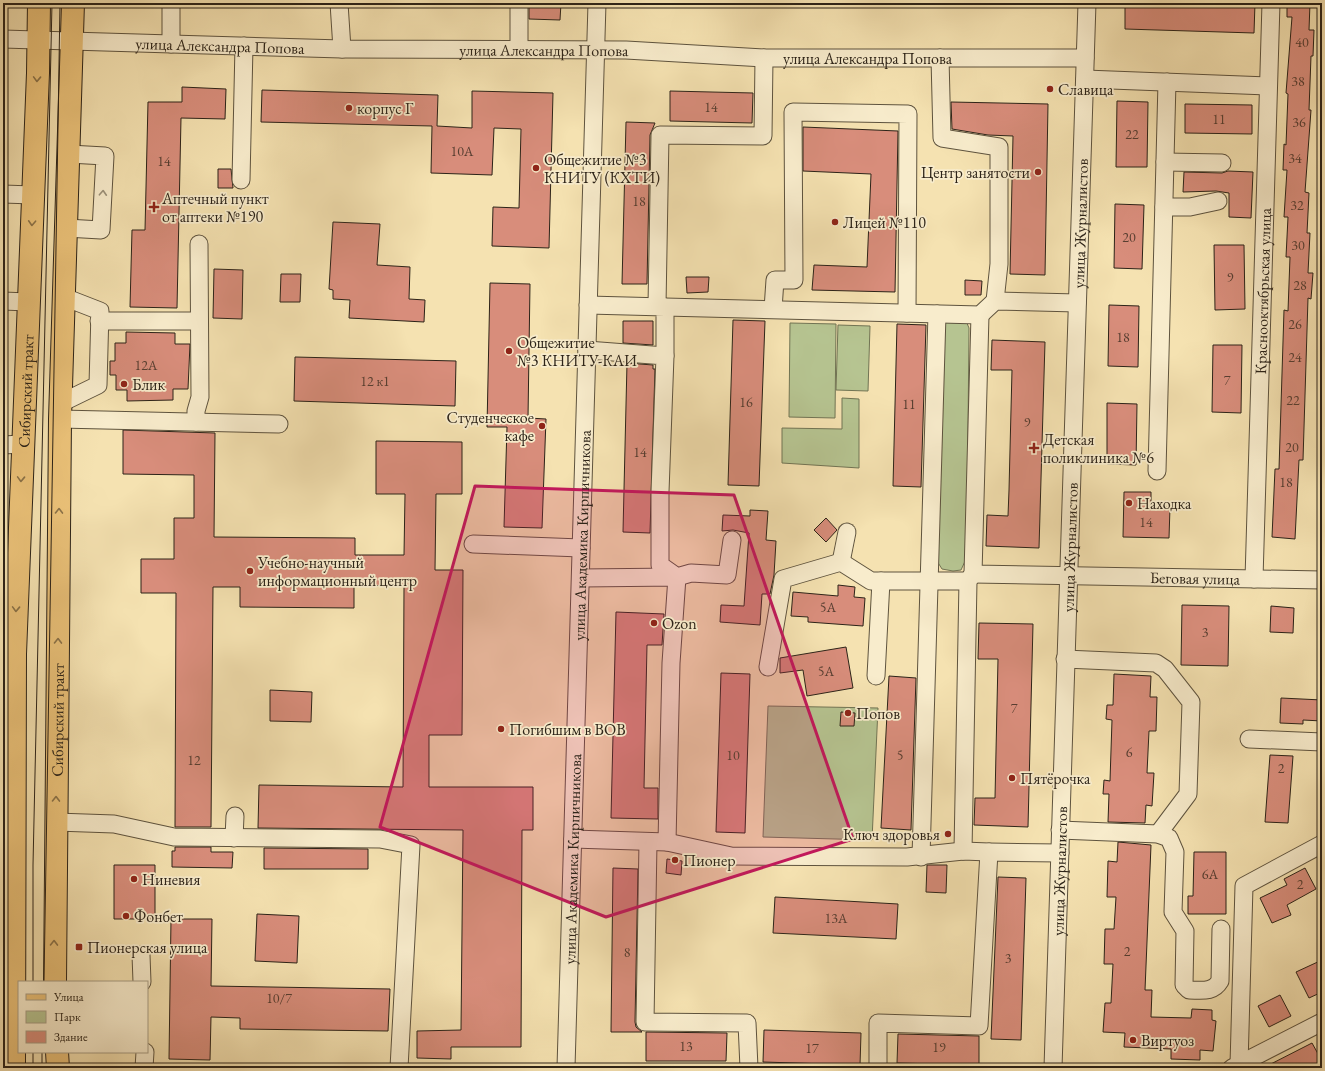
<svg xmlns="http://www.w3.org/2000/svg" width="1325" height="1071" viewBox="0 0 1325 1071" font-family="'EB Garamond',serif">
  <rect width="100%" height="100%" fill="#f5e2b1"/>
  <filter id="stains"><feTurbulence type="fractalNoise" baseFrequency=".005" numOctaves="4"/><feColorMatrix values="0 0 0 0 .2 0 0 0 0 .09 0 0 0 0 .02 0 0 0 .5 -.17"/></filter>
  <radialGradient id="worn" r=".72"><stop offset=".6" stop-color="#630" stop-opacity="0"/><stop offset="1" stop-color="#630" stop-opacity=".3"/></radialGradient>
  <path fill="#b6c491" stroke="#717454" d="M966,321L969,328L967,532L966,559L961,570L953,571L942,569L937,561L944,322Z
    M790,323L836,324L835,418L789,417Z
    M838,325L870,326L868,391L836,390Z
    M842,398L859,399V468L782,463V428L842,429Z
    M768,706L878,708L872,840L763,837Z"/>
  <path fill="#d88d7b" stroke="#2c2318" d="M529,3H561L560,20L529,19Z
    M1125,3H1255L1254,33L1125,29Z
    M1287,3H1310L1309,30H1314L1313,56H1311L1309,110H1311L1305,192L1309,193L1307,233H1310L1308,273H1313L1311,299L1308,298L1303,460H1299L1295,539L1272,537L1275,469H1279L1284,310L1288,311L1290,257H1286L1288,217H1284L1287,170H1283L1284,144L1286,145L1288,94L1286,93L1292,17H1287Z
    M182,87L226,89L225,119L181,118L177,308L130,307L132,230H145L148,102H182Z
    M262,90L438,95L437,126L472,128V91L553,93L549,248L492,246L493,207L519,208L521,129L494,128L492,175L431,173L432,126L261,122Z
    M670,91L753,93L752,123L670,121Z
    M1117,101L1148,102L1147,167H1116Z
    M951,102L1048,104L1045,275L1010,274L1013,136L988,135L952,129Z
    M1185,104L1252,105V134L1185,133Z
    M626,122L655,123L650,135L647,284H622Z
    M803,127L898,131L895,292L812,290L814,265L867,267L871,174L803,171Z
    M218,169H231L233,188H218Z
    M1228,171L1253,172L1251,218L1229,217V193L1216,191L1183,192L1184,172L1222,173Z
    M1115,204L1144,205L1142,269L1114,268Z
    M333,222L380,224L377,265L410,267L409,299L425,300L424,322L349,318L350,300L333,299V290L329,289Z
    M1214,245H1244L1245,309L1215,310Z
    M214,269L243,270L242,319L213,318Z
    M281,274H301L300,302H280Z
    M686,277H709L708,292L687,293Z
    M965,280L982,281L981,295H965Z
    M490,283L530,284L528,418L546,419L542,528L504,527L507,427H487Z
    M1109,305L1139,306L1138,367L1108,366Z
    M733,320L765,321L759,486L728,485Z
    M623,321H653V345L623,343Z
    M897,324L926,325L921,487L893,486Z
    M126,332L175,333V344H190L188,389H173V400L127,401V390H116V375H110V361H115V343H126Z
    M992,340L1045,342L1039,548L986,546L987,515L1008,516L1009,490L1012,370H991Z
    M1213,345H1242L1241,413L1212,412Z
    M295,357L456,361L455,406L294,401Z
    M627,363L653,365V369H655L650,533L623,532Z
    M1107,403L1137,404L1136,465L1107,464Z
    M123,430L215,433L214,537L355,538V555H404L405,494H376V441L462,442V494H436L435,570H463L462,735H429V787H533V830H522L521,1047H451V1059L417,1058V1031L461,1030L463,830L258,828L259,785L403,787L404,586L354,585V608L240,607V587H213L211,827H175L176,593H141V559H174V518H194V475L123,474Z
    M1124,492H1151V507H1170L1169,538L1123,537Z
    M750,510L768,511L766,540L776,541L774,575L770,594H762L760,625L720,622L721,605L744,606L749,533L733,530L722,531L723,515L750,516Z
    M826,518L837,530L826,542L814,530Z
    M838,585L855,587L854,597L865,598L863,626L808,622V617L791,616L793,592L838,596Z
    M1182,605L1229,606L1228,666L1181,665Z
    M1271,606L1294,608L1293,633L1270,632Z
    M616,612L664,614L662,645H647L644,788H658V819L611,818Z
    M979,623L1033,624L1028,827L974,825L975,798H995L998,659H978Z
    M846,647L853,688L807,696L803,670L780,673V658Z
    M721,673L750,674L745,833L716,832Z
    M1114,674L1151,676L1150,697H1157L1156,731H1149L1147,773H1154L1152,806L1146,805L1145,823L1108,822L1109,794H1103L1104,780L1110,781L1112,720L1106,719L1107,705H1113Z
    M889,676L916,678L911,830L881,828Z
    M270,690L312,692L311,722L270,721Z
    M1281,698L1322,700V721L1303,720V724L1280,723Z
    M841,712L855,713L854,726H840Z
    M1270,755L1293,756L1288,823L1265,822Z
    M1118,842L1151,845L1145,990H1152L1151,1017L1191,1018L1192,1009L1212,1010V1020L1216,1021L1213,1051L1200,1050V1060L1171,1059V1049L1124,1047L1125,1033L1103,1032L1105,1003H1111L1113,964H1104L1105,929H1114L1116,897H1107L1108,861L1117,862Z
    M175,847H211V852H233L232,868L172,867V851H175Z
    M264,848L368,849V869H264Z
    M1194,852H1226V914H1188V896H1193Z
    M667,859L682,861L681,875L666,873Z
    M114,865H155V919H114Z
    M927,865H947L946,893L926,892Z
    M613,868L638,869L635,1022L636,1027L642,1032H611Z
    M1305,868L1316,889L1287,905L1291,915L1272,923L1260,898L1287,885L1284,879Z
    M998,877L1026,878L1021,1040L991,1039Z
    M775,897L898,904L896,939L773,933Z
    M257,914L299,916L297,963L255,961Z
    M171,919H212L211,986L390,989L388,1031L240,1029V1018L211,1017L210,1060L169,1059Z
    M1322,960V992L1309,998L1296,972Z
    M1280,995L1291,1016L1269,1027L1258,1006Z
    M764,1030L861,1033L860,1065L763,1062Z
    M646,1032L727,1033L726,1061H646Z
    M898,1034L979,1036V1065L897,1063Z
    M1312,1043L1322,1061V1068H1263Z"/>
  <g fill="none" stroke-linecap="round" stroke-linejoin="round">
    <defs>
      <g id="minor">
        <path d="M171,3V44"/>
        <path d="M339,3L342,49"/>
        <path d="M519,3V49"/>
        <path id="s1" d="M3,39L342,49L626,50L764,58H1085"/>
        <path d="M940,58L942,138L999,147V264L995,301"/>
        <path d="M1085,79L1268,86"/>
        <path d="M1165,162L1222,163"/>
        <path d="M241,180L244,46"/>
        <path d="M3,194L33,195"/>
        <path d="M1164,207H1190L1218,201"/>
        <path d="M66,228L101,230L105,156L69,154"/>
        <path d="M3,301L28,302"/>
        <path d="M588,305L665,307V356"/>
        <path d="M657,306L660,135L763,136L764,58"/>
        <path d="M665,307L980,315L995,301L1077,303"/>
        <path d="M773,309L775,280H794L793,112L908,114L907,313"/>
        <path id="s2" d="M980,315L973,574L1322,580"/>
        <path d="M99,321H199"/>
        <path d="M587,350L665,356L660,492V565L677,577L691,573L727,575L732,540"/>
        <path d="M61,403L98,385L100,311L64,297"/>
        <path d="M60,419L279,424"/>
        <path d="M196,422V411L200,397L199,244"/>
        <path d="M3,445L22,444"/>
        <path d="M1157,471L1167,82"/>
        <path d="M473,544L581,548"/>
        <path d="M841,562L847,532"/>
        <path id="s3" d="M1254,579L1271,3"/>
        <path d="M1065,659L1156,663L1165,669L1191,702L1188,794L1158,834"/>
        <path d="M768,667L783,579L841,562L871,581H881"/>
        <path d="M876,676L881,581H968"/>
        <path d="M1249,739L1322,742"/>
        <path d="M56,822L114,824L174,837L380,839L411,845L399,1068"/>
        <path d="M1060,830L1158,834L1169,838L1175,852L1173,912L1185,931L1184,985L1189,990C1201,990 1213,993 1220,981L1221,929"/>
        <path d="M234,838L235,816"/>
        <path d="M573,839L667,842L671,663L677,577L581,578"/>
        <path d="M648,842L645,1022L747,1023L749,1068"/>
        <path d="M667,842L731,856L907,857L963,851L989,852"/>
        <path d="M963,851L968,581L973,574"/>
        <path d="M921,857L937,314"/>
        <path d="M141,955L142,982"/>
        <path d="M1239,1065L1244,886L1322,844"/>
        <path d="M144,1068L145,1052"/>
        <path id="s4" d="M566,1068L597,3"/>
        <path d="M878,1068V1023L979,1026L989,852L1060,853"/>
        <path id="s5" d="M1053,1068L1087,3"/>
        <path d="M1232,1068L1322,1022"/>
      </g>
      <g id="major">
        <path id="s6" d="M55,982L60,419L73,3"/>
        <path d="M57,1052L58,1068"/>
        <path id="s7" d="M14,1068L15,654L38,73L39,3"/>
      </g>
    </defs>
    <use href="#minor" stroke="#5e533e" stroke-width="19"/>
    <use href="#major" stroke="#2c2318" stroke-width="24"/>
    <use href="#minor" stroke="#f8eccc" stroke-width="17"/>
    <use href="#major" stroke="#eac178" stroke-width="22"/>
    <path stroke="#2c2318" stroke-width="1" d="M33,982V865L52,3
      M44,982L60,3
      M33,1068V1052
      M42,1068V1052"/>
  </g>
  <defs><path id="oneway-chevron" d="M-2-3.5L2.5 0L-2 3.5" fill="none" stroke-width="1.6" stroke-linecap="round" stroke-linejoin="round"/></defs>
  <g stroke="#8b7248">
    <use href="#oneway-chevron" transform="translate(37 79) rotate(92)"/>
    <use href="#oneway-chevron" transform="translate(32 223) rotate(93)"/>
    <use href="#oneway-chevron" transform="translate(21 479) rotate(92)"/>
    <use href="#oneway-chevron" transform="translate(59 511) rotate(-89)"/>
    <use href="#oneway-chevron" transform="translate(16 609) rotate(92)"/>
    <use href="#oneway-chevron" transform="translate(58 641) rotate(-89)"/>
    <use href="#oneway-chevron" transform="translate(56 799) rotate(-89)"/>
    <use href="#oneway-chevron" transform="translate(54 943) rotate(-89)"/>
  </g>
  <use stroke="#9c927b" href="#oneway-chevron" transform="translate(103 193) rotate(-87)"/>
  <path fill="#c2185b" fill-opacity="0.2" stroke="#c2185b" stroke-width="3" stroke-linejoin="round" d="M475,486L734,495L853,839L606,917L380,827Z"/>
  <g fill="#8f2418" stroke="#f8eccc" stroke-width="1.5">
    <circle cx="1050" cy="89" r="4"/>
    <circle cx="349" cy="108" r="4"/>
    <circle cx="536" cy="168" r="4"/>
    <circle cx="1038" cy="172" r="4"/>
    <path d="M152 201h4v4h4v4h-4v4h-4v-4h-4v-4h4z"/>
    <circle cx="835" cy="222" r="4"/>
    <circle cx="509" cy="351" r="4"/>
    <circle cx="124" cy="384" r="4"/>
    <circle cx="542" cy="426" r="4"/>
    <path d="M1032 442h4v4h4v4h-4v4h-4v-4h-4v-4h4z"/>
    <circle cx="1129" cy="503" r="4"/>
    <circle cx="250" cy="571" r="4"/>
    <circle cx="654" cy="623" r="4"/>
    <circle cx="848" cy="713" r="4"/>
    <circle cx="501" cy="729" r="4"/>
    <circle cx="1012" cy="778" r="4"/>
    <circle cx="948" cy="834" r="4"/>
    <circle cx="675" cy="860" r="4"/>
    <circle cx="134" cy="879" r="4"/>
    <circle cx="126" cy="916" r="4"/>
    <rect x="75" y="943" width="8" height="8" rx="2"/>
    <circle cx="1133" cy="1040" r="4"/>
  </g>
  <g text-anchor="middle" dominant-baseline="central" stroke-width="3.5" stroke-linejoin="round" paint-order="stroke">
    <g font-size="14" fill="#573e31">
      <text x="1302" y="42">40</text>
      <text x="1298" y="81">38</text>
      <text x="711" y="107">14</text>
      <text x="1219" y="119">11</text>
      <text x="1299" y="122">36</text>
      <text x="1132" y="134">22</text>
      <text x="462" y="151">10А</text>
      <text x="1295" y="158">34</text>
      <text x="164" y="161">14</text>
      <text x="639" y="201">18</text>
      <text x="1297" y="205">32</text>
      <text x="1129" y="237">20</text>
      <text x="1298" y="245">30</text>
      <text x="1230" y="277">9</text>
      <text x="1300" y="285">28</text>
      <text x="1295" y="324">26</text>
      <text x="1123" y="337">18</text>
      <text x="1295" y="357">24</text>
      <text x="146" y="365">12А</text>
      <text x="1227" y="380">7</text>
      <text x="375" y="381">12 к1</text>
      <text x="1293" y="400">22</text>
      <text x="746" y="402">16</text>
      <text x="909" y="404">11</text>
      <text x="1027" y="422">9</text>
      <text x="1292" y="447">20</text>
      <text x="640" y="452">14</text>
      <text x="1286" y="482">18</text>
      <text x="1146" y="522">14</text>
      <text x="828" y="607">5А</text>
      <text x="1205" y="632">3</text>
      <text x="826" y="671">5А</text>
      <text x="1014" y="708">7</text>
      <text x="1129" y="752">6</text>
      <text x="733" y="755">10</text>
      <text x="900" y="755">5</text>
      <text x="194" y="760">12</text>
      <text x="1281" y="768">2</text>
      <text x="1210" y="874">6А</text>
      <text x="1300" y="884">2</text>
      <text x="836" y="918">13А</text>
      <text x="1127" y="951">2</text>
      <text x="627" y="952">8</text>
      <text x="1008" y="958">3</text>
      <text x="279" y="998">10/7</text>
      <text x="686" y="1046">13</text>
      <text x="939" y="1047">19</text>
      <text x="812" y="1048">17</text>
    </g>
    <g font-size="16" fill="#2c2318" stroke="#f8eccc">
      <text stroke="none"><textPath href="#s1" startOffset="217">улица Александра Попова</textPath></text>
      <text stroke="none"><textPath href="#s1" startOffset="541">улица Александра Попова</textPath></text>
      <text stroke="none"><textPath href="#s1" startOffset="865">улица Александра Попова</textPath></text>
      <text stroke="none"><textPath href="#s5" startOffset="845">улица Журналистов</textPath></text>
      <text stroke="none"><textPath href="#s3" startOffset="288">Краснооктябрьская улица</textPath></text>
      <text stroke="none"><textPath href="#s7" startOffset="677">Сибирский тракт</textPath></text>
      <text stroke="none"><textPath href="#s4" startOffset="533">улица Академика Кирпичникова</textPath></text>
      <text stroke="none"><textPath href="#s5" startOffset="521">улица Журналистов</textPath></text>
      <text stroke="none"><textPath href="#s2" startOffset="481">Беговая улица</textPath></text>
      <text stroke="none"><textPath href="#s6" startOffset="262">Сибирский тракт</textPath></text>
      <text stroke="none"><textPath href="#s4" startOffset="209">улица Академика Кирпичникова</textPath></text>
      <text stroke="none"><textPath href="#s5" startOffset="197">улица Журналистов</textPath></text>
    </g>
    <g font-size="16" fill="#2c2318" stroke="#f8eccc" text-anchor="start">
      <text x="1058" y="89">Славица</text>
      <text x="357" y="108">корпус Г</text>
      <text x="544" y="159">Общежитие №3<tspan x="544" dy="18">КНИТУ (КХТИ)</tspan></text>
      <text x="1030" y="172" text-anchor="end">Центр занятости</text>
      <text x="162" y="198">Аптечный пункт<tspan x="162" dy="18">от аптеки №190</tspan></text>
      <text x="843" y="222">Лицей №110</text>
      <text x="517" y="342">Общежитие<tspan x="517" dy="18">№3 КНИТУ-КАИ</tspan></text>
      <text x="132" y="384">Блик</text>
      <text x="534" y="417" text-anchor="end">Студенческое<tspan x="534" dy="18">кафе</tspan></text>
      <text x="1043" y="439">Детская<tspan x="1043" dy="18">поликлиника №6</tspan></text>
      <text x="1137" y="503">Находка</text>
      <text x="258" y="562">Учебно-научный<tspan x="258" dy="18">информационный центр</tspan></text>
      <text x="662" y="623">Ozon</text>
      <text x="856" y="713">Попов</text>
      <text x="509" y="729">Погибшим в ВОВ</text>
      <text x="1020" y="778">Пятёрочка</text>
      <text x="940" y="834" text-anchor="end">Ключ здоровья</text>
      <text x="683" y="860">Пионер</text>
      <text x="142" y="879">Ниневия</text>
      <text x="134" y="916">Фонбет</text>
      <text x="87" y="947">Пионерская улица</text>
      <text x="1141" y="1040">Виртуоз</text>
    </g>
  </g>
  <rect width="1325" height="1071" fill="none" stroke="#f5e2b1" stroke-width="16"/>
  <rect x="4" y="4" width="1317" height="1063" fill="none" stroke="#2c2318" stroke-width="2"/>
  <rect x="8" y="8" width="1309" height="1055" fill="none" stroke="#2c2318"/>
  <rect x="18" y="981" width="130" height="72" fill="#f8eccc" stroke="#a69c84"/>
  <rect x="26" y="994" width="20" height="6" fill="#eac178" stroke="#a69c84"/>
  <text x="54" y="1001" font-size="12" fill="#2c2318">Улица</text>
  <rect x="26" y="1011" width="20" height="12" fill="#b6c491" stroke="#a69c84"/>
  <text x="54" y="1021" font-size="12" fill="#2c2318">Парк</text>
  <rect x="26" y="1031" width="20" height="12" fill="#d88d7b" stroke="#a69c84"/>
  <text x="54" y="1041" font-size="12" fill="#2c2318">Здание</text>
  <rect width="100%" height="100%" filter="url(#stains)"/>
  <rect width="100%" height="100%" fill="url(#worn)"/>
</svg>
